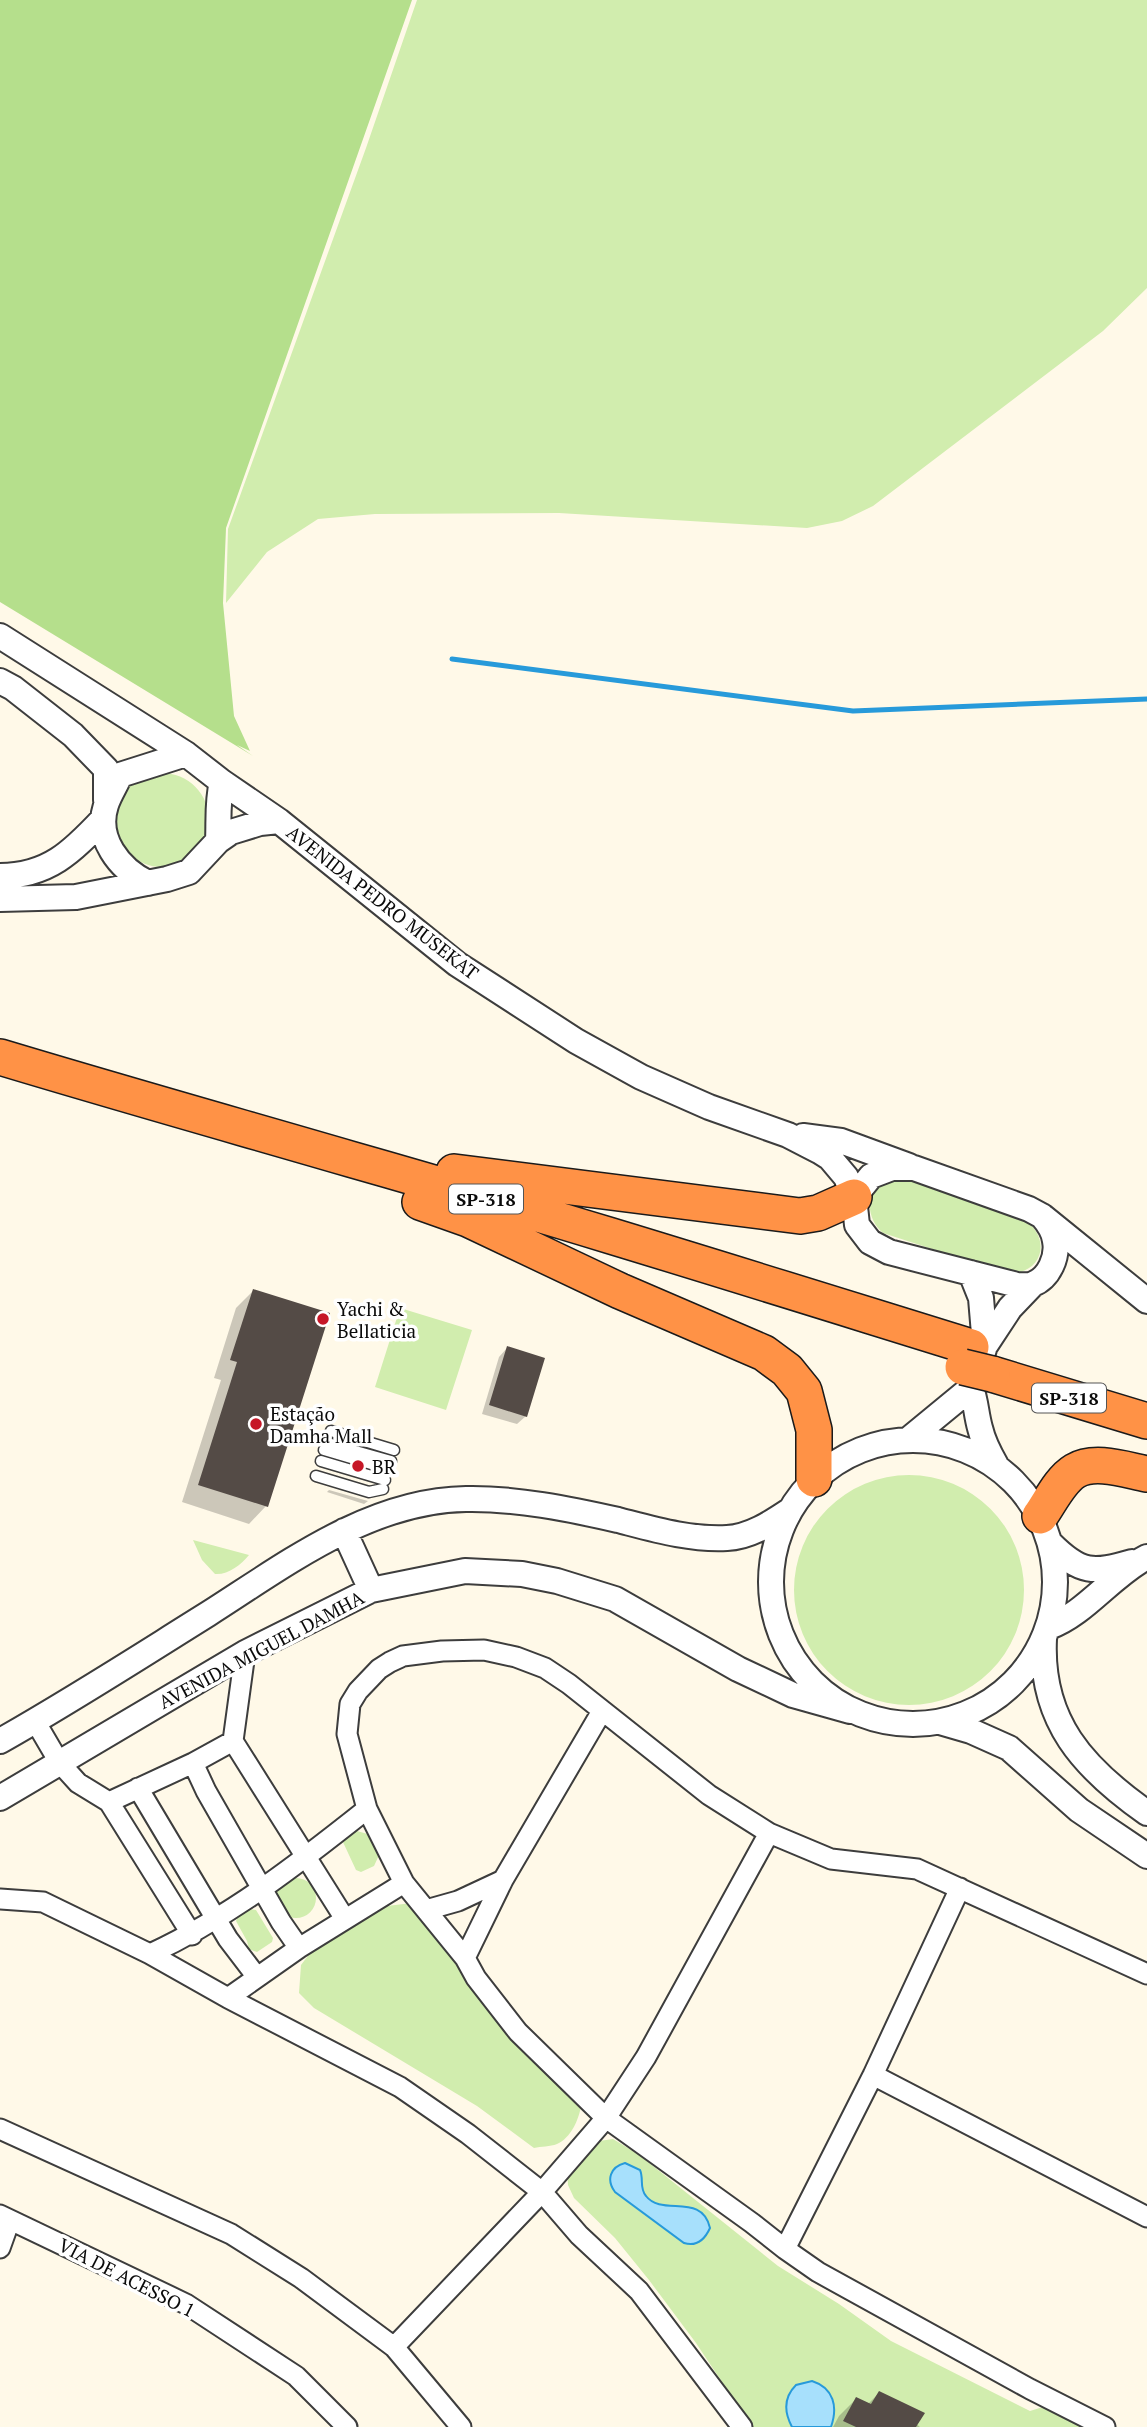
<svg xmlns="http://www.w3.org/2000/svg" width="1147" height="2427" viewBox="0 0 1147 2427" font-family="'PT Serif',serif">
  <rect width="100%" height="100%" fill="#fff9e8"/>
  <path fill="#d1edae" d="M417,0H1147V288L1103,331L873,506L842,521L807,528L559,513L375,514L318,519L267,552L226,603L228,529L366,148Z
    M115 820a47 47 0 1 1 94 0a47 47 0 1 1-94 0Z
    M907,1179L1021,1217C1054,1237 1043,1276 1006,1273L883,1233C867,1220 863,1192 885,1182C891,1179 900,1179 907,1179Z
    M400,1308L472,1330L446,1410L375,1387Z
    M794 1590a115 115 0 1 1 230 0a115 115 0 1 1-230 0Z
    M193,1540L249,1555C241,1565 228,1575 215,1574L202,1560Z
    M357,1831L371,1835L380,1853L374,1866L361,1872L356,1870L342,1840L350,1833Z
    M276 1898a20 20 0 1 1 40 0a20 20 0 1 1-40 0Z
    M412,1903L514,2038L581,2106C579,2119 571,2138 557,2144C550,2147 541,2146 534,2148L477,2106L314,2008L299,1993L301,1965L310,1953L387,1906Z
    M250,1909L256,1910L273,1938L272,1942L257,1952L249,1949L247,1941L236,1921L238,1916Z
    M613,2139L638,2154L778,2266L839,2304L891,2341L1030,2411L1046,2406L1088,2427H752L696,2343L649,2280L615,2238L574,2198L568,2185L567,2170L592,2142Z"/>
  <path fill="#b5df8c" d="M0,0H412L226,528L223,603L234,716L250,751L237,745L253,756L0,602Z"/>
  <path fill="#a7e0fc" stroke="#279ada" stroke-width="2" d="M625,2163L640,2170C644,2179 639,2188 646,2196C662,2217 702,2192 710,2228C705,2239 697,2247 684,2243L615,2192C606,2180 610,2167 625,2163Z
    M812,2381C834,2388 838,2407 831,2427H792C784,2412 784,2397 796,2385Z"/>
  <path fill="#0003" d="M253,1291L328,1314L266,1506L249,1524L182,1502L221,1380L214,1378L236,1308Z
    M507,1348L526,1416L517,1424L482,1414L499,1357Z
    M329,1490L368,1501L364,1504L327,1492Z
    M879,2393L920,2427H833L839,2416L856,2399L867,2405Z"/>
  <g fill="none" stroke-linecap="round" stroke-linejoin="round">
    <path stroke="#279ada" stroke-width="5" d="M452,659L853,711L1147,699"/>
  </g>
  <path fill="#544b46" d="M253,1289L330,1313L268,1507L198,1485L237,1362L230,1360Z
    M507,1346L545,1358L527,1417L489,1405Z
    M879,2391L925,2413L916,2427H856L843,2421L856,2397L871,2404Z"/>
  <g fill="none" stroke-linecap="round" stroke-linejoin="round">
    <defs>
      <path id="service" d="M331,1431L394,1450
        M327,1443L391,1461
        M324,1450L388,1469
        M321,1461L385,1480
        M316,1476L369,1492L383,1489"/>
      <path id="minor" d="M35,1721L59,1762L78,1783L109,1802L193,1763L233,1741L245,1653
        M233,1741L345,1919
        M193,1763L206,1791L281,1922L299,1948
        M138,1788L228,1939L257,1977
        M109,1802L192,1935
        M0,1899L43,1902L150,1954L228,1998L400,2087L468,2134L542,2192L579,2235L639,2291L742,2427
        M426,1910L458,1901L503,1880
        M150,1954C230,1917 299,1863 367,1809
        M465,1958L503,1880L602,1711
        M228,1998L299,1948L404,1883
        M873,2075L1147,2217
        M0,2129L231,2234L301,2278L394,2347L461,2427
        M0,2215L186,2304L296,2376L347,2427
        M0,2248L10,2220
        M785,2249L873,2075L960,1888
        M394,2347L542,2192L606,2118L646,2057L769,1833
        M1105,2427L1030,2389L818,2272L785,2249L752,2223L606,2118L518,2032L476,1978L465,1958L404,1883L367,1809L347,1734L350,1704L358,1691L379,1669L390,1662L403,1656L442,1651L484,1650L516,1657L545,1668L569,1684L709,1795L769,1833L831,1859L917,1869L1147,1974"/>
      <path id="tertiary" d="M0,636L186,754L222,782L279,821L457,964L576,1041L641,1077L709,1107L788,1135L819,1151L830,1158L846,1177L854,1197
        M0,681L13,688L73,735L106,769V800
        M218,841C219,820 217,802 222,782
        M0,876C48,876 72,852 103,819
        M148,883C119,869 95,838 106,805C109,795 116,785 120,775L186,754
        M0,899L76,897L167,879L189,872L218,841L231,832L260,823L279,821
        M803,1136L841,1141L909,1166
        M1042,1216C1048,1223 1054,1232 1055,1241C1058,1257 1049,1278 1033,1284C1029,1286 1022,1285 1017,1285L889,1252L870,1242L857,1225L854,1197L871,1176L892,1168H914L1029,1209L1042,1216L1147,1301
        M971,1273L981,1298L985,1346
        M971,1388C976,1401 976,1414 980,1428C983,1441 989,1453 996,1465
        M909,1439L971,1388L985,1346L1010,1308L1032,1285
        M771 1582a142 142 0 1 1 284 0a142 142 0 1 1-284 0Z
        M344,1531L371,1590
        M1051,1544C1081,1574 1093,1573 1132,1562
        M1049,1627C1085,1614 1112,1575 1147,1557
        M1044,1639C1040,1721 1083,1768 1147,1813
        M940,1722L971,1731L1009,1748L1079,1810L1147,1856
        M0,1741C71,1701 139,1657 208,1614C285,1565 370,1500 466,1499C515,1498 570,1509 618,1520C653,1529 690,1540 727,1538C750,1537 771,1523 789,1511
        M0,1798L245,1653L371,1590L465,1571L522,1574L557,1581L615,1599L738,1669L793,1695L850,1711"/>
      <path id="motorway" d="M0,1057C116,1092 233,1125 350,1159C558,1218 764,1283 971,1347
        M454,1172L800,1216L818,1213L854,1197
        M420,1202L468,1219L620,1291L764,1353L787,1370L804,1391L814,1430V1479
        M992,1374L1147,1421
        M1040,1516C1050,1502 1060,1480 1075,1471C1095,1459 1126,1470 1147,1474"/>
    </defs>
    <use href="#service" stroke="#3d3d3d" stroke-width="13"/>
    <use href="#minor" stroke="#3d3d3d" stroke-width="23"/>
    <use href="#tertiary" stroke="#3d3d3d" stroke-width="28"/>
    <use href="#motorway" stroke="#1b1b1b" stroke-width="38"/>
    <use href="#service" stroke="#fff" stroke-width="10"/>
    <use href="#minor" stroke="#fff" stroke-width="19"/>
    <use href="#tertiary" stroke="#fff" stroke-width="24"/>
    <use href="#motorway" stroke="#ff9246" stroke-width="35"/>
    <defs>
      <path id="motorway-bridge" d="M963,1367L992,1374"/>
    </defs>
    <use href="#motorway-bridge" stroke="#1b1b1b" stroke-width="38" stroke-linecap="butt"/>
    <use href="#motorway-bridge" stroke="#ff9246" stroke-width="35"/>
  </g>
  <g fill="#c61727" stroke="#fff" stroke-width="2.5">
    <circle cx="323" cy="1319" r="7"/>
    <circle cx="256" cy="1424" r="7"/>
    <circle cx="358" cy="1466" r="7"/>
  </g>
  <g text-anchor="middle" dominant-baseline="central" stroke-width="7" stroke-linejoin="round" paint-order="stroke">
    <g fill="#fff" stroke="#545454" stroke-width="2">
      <rect x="449" y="1184.5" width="74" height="29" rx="5"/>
      <rect x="1032" y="1383.5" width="74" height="29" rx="5"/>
    </g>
    <g font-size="18" font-weight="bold" fill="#0a0a0a">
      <text x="486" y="1199">SP-318</text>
      <text x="1069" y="1398">SP-318</text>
    </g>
    <g font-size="19" fill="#0a0a0a" stroke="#fff">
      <text transform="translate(383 902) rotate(38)">AVENIDA PEDRO MUSEKAT</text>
      <text transform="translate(261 1649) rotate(-28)">AVENIDA MIGUEL DAMHA</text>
      <text transform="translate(127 2277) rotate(27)">VIA DE ACESSO 1</text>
    </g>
    <g font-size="19" fill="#0a0a0a" stroke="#fff" text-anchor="start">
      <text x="337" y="1308">Yachi &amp;<tspan x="337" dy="22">Bellaticia</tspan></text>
      <text x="270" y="1413">Estação<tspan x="270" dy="22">Damha Mall</tspan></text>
      <text x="372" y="1466">BR</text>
    </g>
  </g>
</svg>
